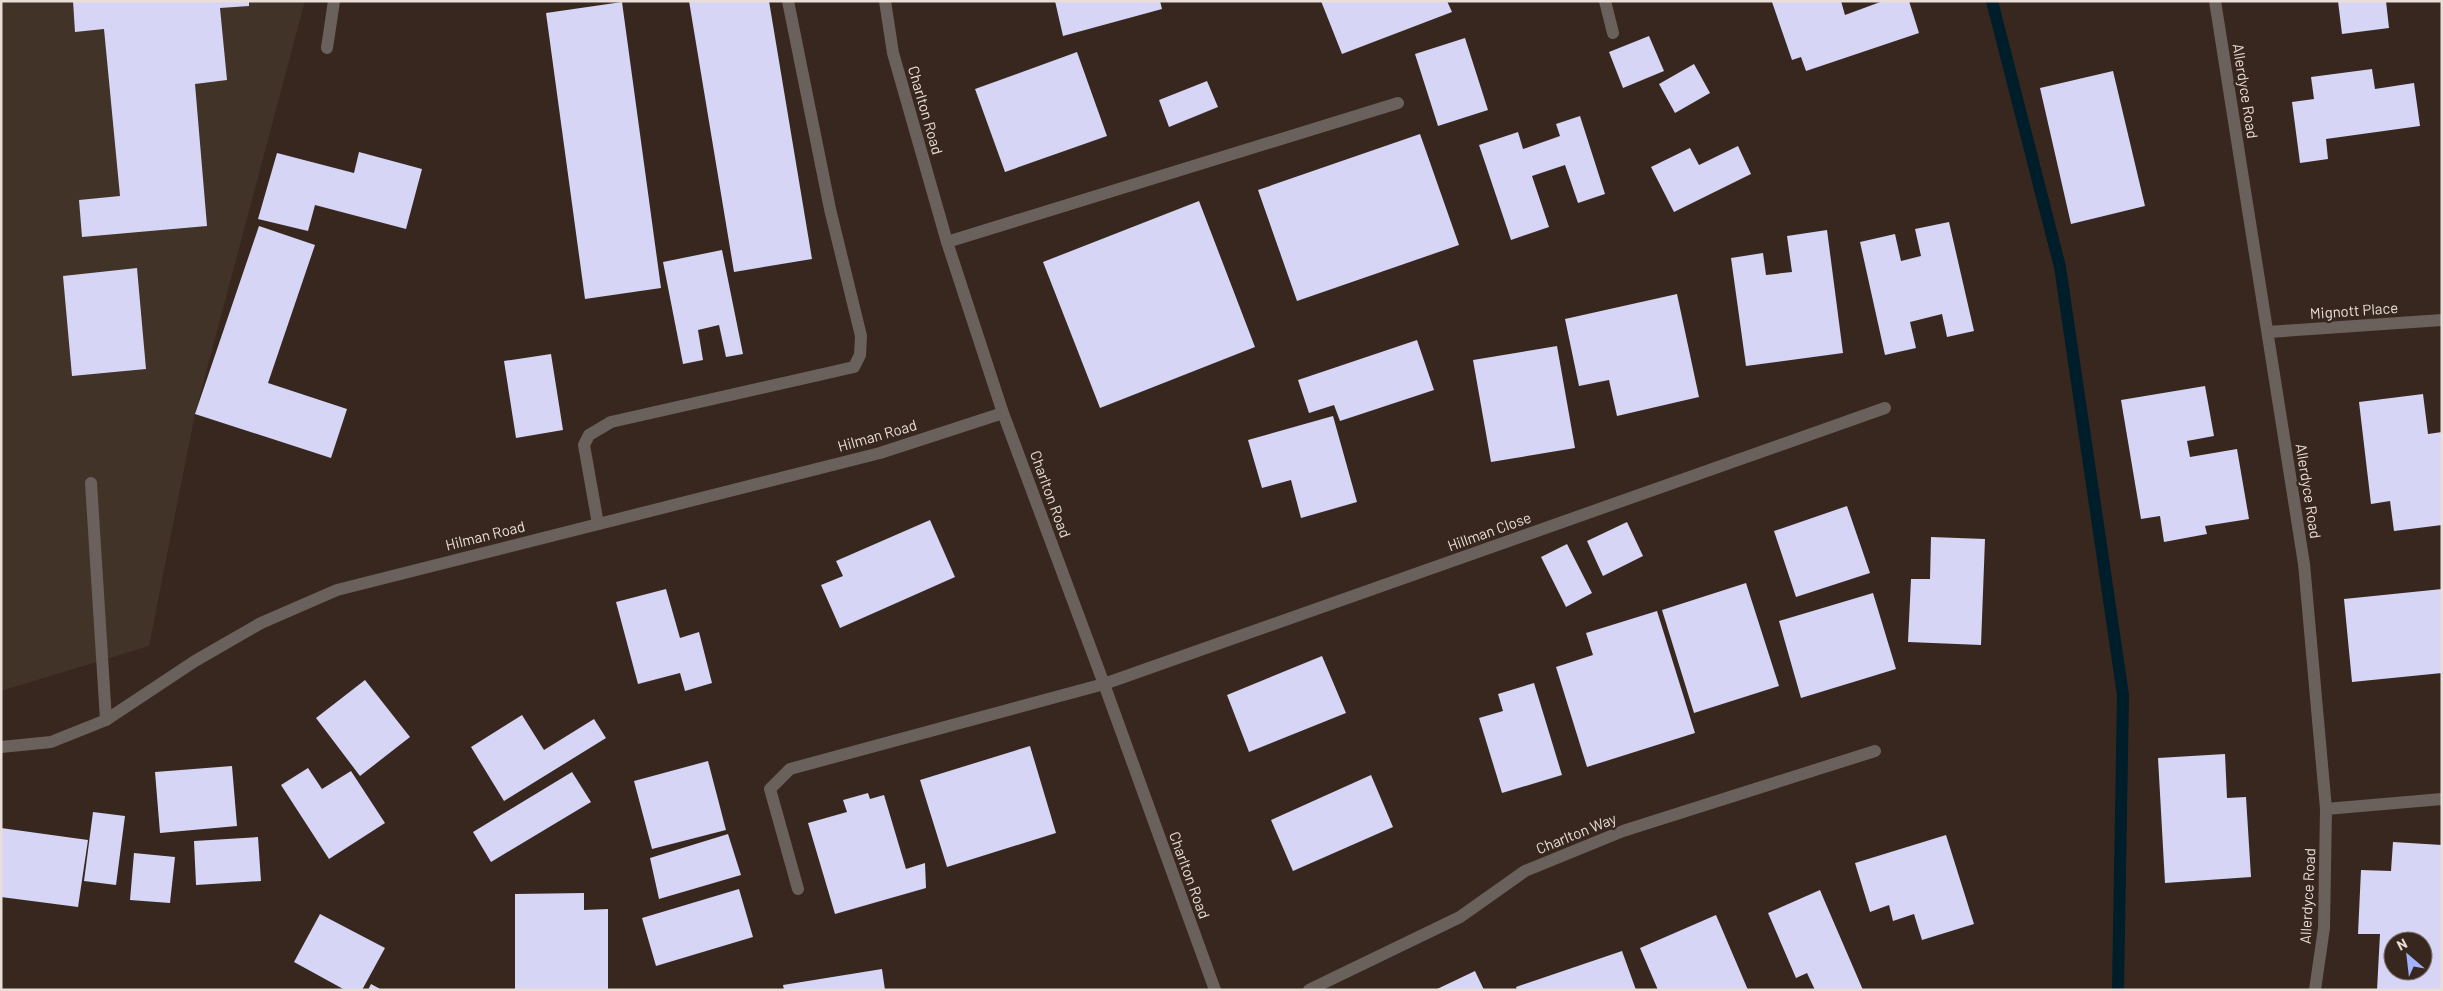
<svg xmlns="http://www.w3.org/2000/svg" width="2443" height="991" viewBox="0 0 2443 991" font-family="Barlow,sans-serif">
  <rect width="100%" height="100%" fill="#37271e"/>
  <path fill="#413327" d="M1,1H305L195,414L149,646L1,691Z"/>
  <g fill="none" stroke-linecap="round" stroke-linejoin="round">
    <path stroke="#001d2a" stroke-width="12" d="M1992,1L2060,267L2123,695L2118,990"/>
  </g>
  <path fill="#d6d5f5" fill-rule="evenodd" d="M73,1H249V6L220,8L227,80L195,84L207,226L82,237L79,200L120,196L104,29L75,32Z
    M689,1H769L812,259L734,272Z
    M1055,1H1160L1162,9L1063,36Z
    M1321,1H1447L1452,12L1342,54Z
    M1776,1H1841L1845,15L1883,1H1909L1919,33L1806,71L1801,57L1792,60L1772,2Z
    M2338,1H2386L2389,28L2342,34Z
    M622,2L661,288L585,299L546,13Z
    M1649,36L1664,71L1623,88L1609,52Z
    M1465,38L1488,110L1438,126L1415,54Z
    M1077,52L1107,136L1005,172L975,89Z
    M1694,64L1710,93L1675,113L1659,84Z
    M2372,69L2375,89L2414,83L2420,126L2326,139L2328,159L2300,163L2292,102L2314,99L2311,77Z
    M2113,71L2145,206L2071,224L2040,88Z
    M1207,81L1218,107L1169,127L1159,100Z
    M1580,116L1605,194L1578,203L1565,165L1532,176L1549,227L1511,240L1479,145L1518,132L1523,149L1560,136L1556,124Z
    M1420,134L1459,245L1297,301L1258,190Z
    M1738,146L1751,174L1674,212L1651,167L1690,148L1699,165Z
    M359,152L422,169L406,229L315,205L308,231L258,219L277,153L354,173Z
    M1199,201L1255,347L1100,408L1043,262Z
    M1949,222L1974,331L1947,337L1942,314L1910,322L1916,348L1885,355L1860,242L1895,234L1901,261L1921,256L1915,229Z
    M259,226L315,245L268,383L347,409L331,458L195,414Z
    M1827,230L1843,353L1746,366L1731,258L1763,253L1766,275L1792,272L1787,236Z
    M722,250L743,354L726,357L719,325L698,330L703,360L683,364L663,262Z
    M137,268L146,369L72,376L63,276Z
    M1677,294L1699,397L1617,416L1609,380L1579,386L1565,319Z
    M1417,340L1434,390L1340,421L1334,405L1309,413L1298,380Z
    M1557,346L1575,448L1491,462L1473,360Z
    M551,354L563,430L516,438L504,361Z
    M2205,386L2214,436L2187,441L2190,457L2237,449L2249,519L2205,526L2207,534L2164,542L2160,516L2141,519L2121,400Z
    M2423,394L2428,434L2442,432V525L2394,531L2390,501L2371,504L2359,402Z
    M1333,416L1357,502L1301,518L1291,480L1262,488L1248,440Z
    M1847,506L1870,573L1796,597L1774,531Z
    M930,520L955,577L840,628L821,585L843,576L836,561Z
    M1627,522L1643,556L1603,576L1587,541Z
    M1931,537L1985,539L1981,645L1908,642L1911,579H1930Z
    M1567,544L1592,593L1566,607L1541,557Z
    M1746,583L1779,686L1694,713L1662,610Z
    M666,589L680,638L699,632L712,683L685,691L680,673L638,684L616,602Z
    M2442,589V673L2352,682L2344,599Z
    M1873,593L1896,669L1801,698L1779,621Z
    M1657,611L1695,733L1587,767L1556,667L1593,655L1586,633Z
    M1322,656L1346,713L1249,752L1227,695Z
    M365,680L410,737L360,776L316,718Z
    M1534,683L1562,775L1502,793L1479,718L1503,711L1498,694Z
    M522,715L544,750L594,719L606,738L504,801L471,747Z
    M1030,746L1056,833L947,867L920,780Z
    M2225,754L2227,798L2246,797L2251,877L2165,883L2158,758Z
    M708,761L726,830L652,849L634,781Z
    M232,766L237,826L160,833L155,772Z
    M308,768L322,789L351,771L385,823L329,859L281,785Z
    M572,772L591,802L491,862L473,832Z
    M1371,775L1393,827L1293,871L1271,820Z
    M868,793L870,799L884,795L906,869L925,863L926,888L835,914L808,823L847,812L843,800Z
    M93,812L125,816L116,885L84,881Z
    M1,828L88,840L78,907L1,897Z
    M728,834L741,875L659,899L650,858Z
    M1946,835L1974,924L1922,940L1914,914L1893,921L1889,905L1870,912L1855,863Z
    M258,837L261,881L196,885L194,841Z
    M2393,842L2442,845V990H2377L2380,934H2358L2361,870L2391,871ZM2393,941H2423V971H2393Z
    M134,853L175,857L170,903L130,900Z
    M739,889L753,937L656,966L642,918Z
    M1820,890L1825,902L1863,990H1815L1807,973L1796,978L1768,913Z
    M584,893V910L608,909V990H515V894Z
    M320,914L385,948L362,990H345L294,962Z
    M1716,915L1748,990H1658L1640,948Z
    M1622,951L1636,990H1517L1516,987Z
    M882,969L885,990H784L783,985Z
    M1475,971L1484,990H1435Z
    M371,984L382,990H368Z"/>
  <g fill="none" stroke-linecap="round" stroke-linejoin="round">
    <path stroke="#6a615c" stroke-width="12" d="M947,242L1398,103
      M91,483L106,720
      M598,524L584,445L589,435L611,422L854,367L860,355L861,336L830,209L788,1
      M798,889L770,789L790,769L1104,684"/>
    <path stroke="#6a615c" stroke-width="12" d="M885,1L893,53L947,242L1003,413L1104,684L1215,990
      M1605,1L1613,33
      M2215,1L2304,564L2326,809L2324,928L2315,990
      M327,48L334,1
      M2268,332L2442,320
      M1104,684L1885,408
      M1,747L51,742L106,720L195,661L261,623L337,590L880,453L1003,413
      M2326,809L2442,799
      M1309,990L1460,917L1525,871L1623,831L1875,751"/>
  </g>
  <g text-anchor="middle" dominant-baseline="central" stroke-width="5" stroke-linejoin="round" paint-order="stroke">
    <g font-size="15" fill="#e9dfd8" stroke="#37271e">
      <text transform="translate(2246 91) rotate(81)">Allerdyce Road</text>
      <text transform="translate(926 110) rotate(74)">Charlton Road</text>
      <text transform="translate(2354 310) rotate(-4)">Mignott Place</text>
      <text transform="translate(877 435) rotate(-16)">Hilman Road</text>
      <text transform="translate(2309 491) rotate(81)">Allerdyce Road</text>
      <text transform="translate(1051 494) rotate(70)">Charlton Road</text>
      <text transform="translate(1489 531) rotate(-20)">Hillman Close</text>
      <text transform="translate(485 535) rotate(-14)">Hilman Road</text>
      <text transform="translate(1576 833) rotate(-22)">Charlton Way</text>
      <text transform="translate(1190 875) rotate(70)">Charlton Road</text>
      <text transform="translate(2307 896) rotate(-87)">Allerdyce Road</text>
    </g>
  </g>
  <rect width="2443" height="991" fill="none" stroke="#e9dfd8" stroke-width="5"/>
  <g transform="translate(2408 956) rotate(332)"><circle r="24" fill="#37271e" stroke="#7e7168"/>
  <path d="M0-4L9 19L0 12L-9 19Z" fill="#a2b2fd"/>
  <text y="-8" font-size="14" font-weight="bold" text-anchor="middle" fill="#e9dfd8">N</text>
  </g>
</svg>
